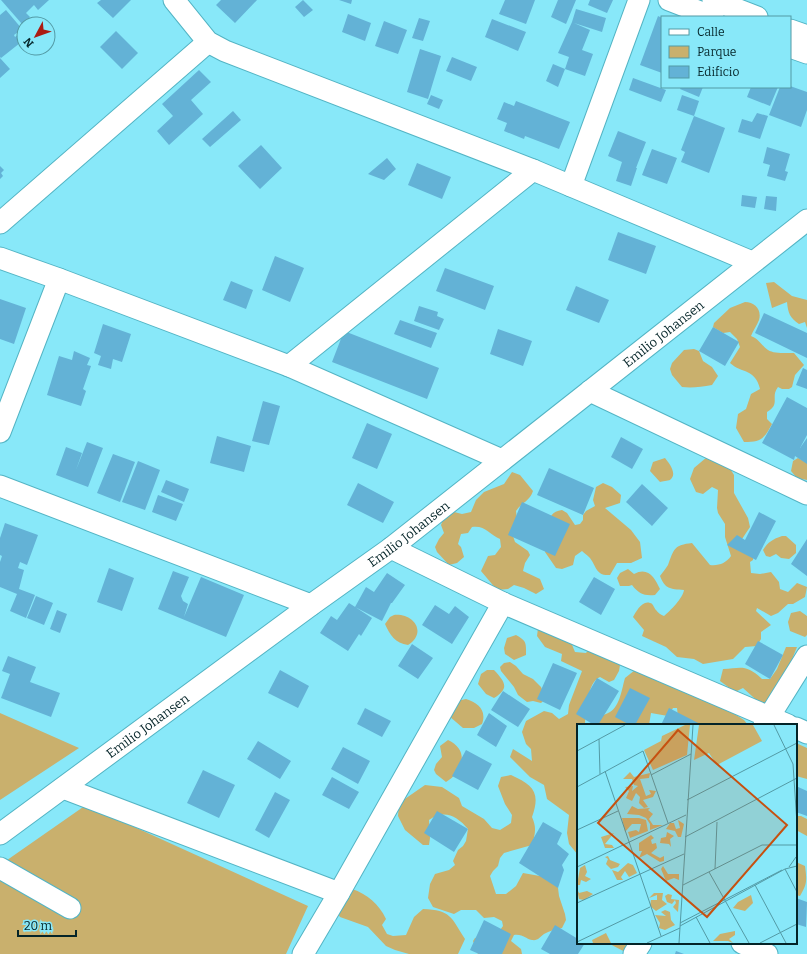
<svg xmlns="http://www.w3.org/2000/svg" width="807" height="954" viewBox="0 0 807 954" font-family="Bitter,serif">
  <rect width="100%" height="100%" fill="#88e8f9"/>
  <path fill="#c9b06d" d="M774,282L792,296L807,300V328L805,322L799,324C790,318 788,313 787,302L772,308L766,283Z
    M745,302C755,302 762,310 759,320C757,325 753,331 751,336C759,339 762,346 768,350C774,354 787,353 794,353L804,365L795,375L792,387L789,389H782L778,387C770,397 781,404 767,412V419L772,424C764,439 761,442 744,442L736,428L738,414L746,409L751,394L760,389C755,368 742,374 730,363L740,347L737,339L730,332L723,333L713,327L714,323L730,308Z
    M694,349L699,351L703,361L712,367L718,376L712,385C701,387 692,388 682,387L672,375L670,369L672,363L684,350Z
    M707,457L729,467L734,475V493L748,518L750,527L738,545L753,555V560L750,562L751,573L760,574L771,572L779,582L780,589L788,592L797,583L807,587L805,597L793,604H788L778,613L771,616L757,608L756,611L771,625L761,632V639L757,646L745,647L733,659L703,664L694,659L677,657L666,647L642,636L644,630L633,617C636,612 642,600 650,603C653,603 654,608 656,610C658,613 661,615 664,616C670,611 683,598 684,590C670,589 665,589 660,576C663,572 666,568 668,565C674,549 674,545 692,543L710,565C719,566 726,563 731,556L725,537V524L718,513L717,508L718,490L712,487L703,494L696,492L690,479L694,468Z
    M665,458C669,463 678,474 670,480C668,481 662,481 660,482L650,471L653,462Z
    M798,458L807,463V480L797,478L791,471L793,461Z
    M512,472L520,475L533,491C530,501 521,503 516,511L517,520L512,533L515,542L528,551L530,555L525,563L523,571L540,579L544,589L536,594L524,588L514,585L508,589L497,590L481,571L488,556L495,555L501,547L500,539C489,534 485,525 472,527L468,533L461,534L458,544L461,547L464,557L457,563L449,565L437,552L435,547L439,539L444,533L441,525L443,520L454,512L462,514L471,512L476,500L484,492L504,484Z
    M603,483L612,487L621,495L620,503L605,508L631,530L640,542L642,558L631,563H617L610,575C595,576 597,566 589,557C587,555 584,553 582,551L575,556L573,565L562,569L556,568L545,552C550,537 542,512 562,510L567,513L575,525L580,524L583,520V515L586,511L595,506L593,500L596,487Z
    M782,536H786L796,545V553L789,559L781,558L776,554L770,557L766,556L763,550C768,542 773,539 782,536Z
    M628,569L634,574C648,566 655,578 660,589L655,595C644,596 639,594 632,585L629,586H620L617,578L620,573Z
    M800,611L807,616V635L805,637L790,631L788,622L791,613Z
    M394,615C413,613 428,632 408,645C395,643 390,635 385,624L390,617Z
    M539,621L568,635L575,652L586,653L593,644L620,665L619,671L614,680L609,682L600,677C587,682 586,712 585,724L578,725V855L569,844L567,833L569,815L547,799L544,785L530,777L510,757L513,749L532,761L531,749L526,744L522,732L526,721L544,711L552,713L559,719L568,714L569,705L582,671L561,661L562,654L545,647L537,636Z
    M516,635C527,641 526,643 526,655L514,660L505,654L504,648L507,638Z
    M786,647H797L773,706L762,705L743,688L735,692L720,681L723,669C742,668 746,664 762,679H770L777,669Z
    M510,662L516,666L523,674L533,679L541,687L546,698L541,703L533,701L527,702L518,695L514,687L501,671L500,667L504,663Z
    M487,670H494C505,682 510,688 494,698L486,694L478,684L481,674Z
    M635,670L722,706L744,720L748,725H676L678,717L677,708H673L668,716L651,713L649,725H590C595,715 602,717 610,712C620,706 622,688 625,678Z
    M466,699C478,703 487,710 482,724L474,728H463L449,716L457,701Z
    M0,713L79,748L0,800Z
    M448,740C470,750 463,772 446,782L436,774L434,770L436,764L442,757L440,746Z
    M796,743L807,748V779L796,776Z
    M511,775C533,785 541,792 532,817C537,828 535,834 532,845L504,853L500,858L498,866L493,871L490,876L496,894H506L516,886L523,873L551,878L558,888L559,896L565,914L566,920L562,928C556,929 549,931 544,934C540,937 538,941 532,940C525,939 524,934 514,935L511,941L521,949L522,954H478L473,941L475,938L491,933H498L503,926L502,921L494,917L484,918L476,910H461L454,914L433,907L428,898L430,884L435,874L449,870L455,865L453,861L458,850L463,846L466,841L468,829C457,816 444,809 429,820L430,838L429,845H423L405,830L398,816L399,803L425,785L442,787L459,798L462,806L484,819L492,828L500,830L511,823L512,815L505,804L498,786L501,777Z
    M86,805L308,906L286,954H0V865Z
    M796,816H801L807,819V836L796,830Z
    M796,862L805,866C807,881 807,884 800,896L796,895Z
    M352,889C367,894 379,904 386,919L382,925L387,934L393,936L406,935L414,917L423,909C451,910 451,917 465,939L458,954H409L395,950L386,946L368,927L340,917L334,908Z
    M608,943H636L627,953Z"/>
  <path fill="#63b2d6" d="M1,0H49L38,10L34,5L26,13L30,17L22,24Z
    M101,0H131L113,18L97,3Z
    M221,0H257L235,23L216,5Z
    M303,0L313,10L304,17L295,7Z
    M339,0H352L351,4Z
    M505,0H535L526,24L499,14Z
    M558,0H576L566,24L551,17Z
    M590,0H613L607,13L588,5Z
    M576,9L606,18L602,32L574,23L590,30L582,50L593,54L585,76L565,69L569,57L558,53L572,22Z
    M6,10L22,29L14,35L15,37L24,30V48H29L26,51L20,43L1,58L0,57V15Z
    M348,14L371,23L365,41L342,32Z
    M658,16L662,18V73L640,65Z
    M419,18L430,21L423,41L412,38Z
    M492,19L526,32L518,51L485,37Z
    M384,21L407,30L398,54L375,46Z
    M116,31L138,53L122,69L100,47Z
    M420,49L441,56L428,99L407,92Z
    M452,57L477,67L471,81L446,71Z
    M0,58L10,69L0,78Z
    M553,64L565,69L558,87L546,81Z
    M199,70L211,82L191,100L203,114L169,145L157,131L173,116L162,104Z
    M633,78L666,90L661,102L629,90Z
    M790,86L807,92V110L801,127L769,115L780,87H790Z
    M681,87H703L699,97L680,89Z
    M751,87H778L770,106L747,97Z
    M431,95L443,100L439,109L427,104Z
    M682,95L699,101L694,116L677,110Z
    M516,101L570,122L559,149L525,136L524,139L504,131L507,123L497,119L504,102L514,106Z
    M233,111L241,120L210,147L202,139Z
    M757,113L768,116L760,139L738,132L742,119L752,122Z
    M694,116L725,128L709,173L681,162L685,152L681,150Z
    M618,131L646,142L636,168H637L631,186L616,181L622,162L608,156Z
    M261,145L282,168L260,189L238,166Z
    M767,147L790,154L785,171L788,172L785,181L767,176L770,165L763,163Z
    M652,149L677,158L667,184L642,175Z
    M387,158L396,169L384,180L368,174Z
    M417,163L451,177L442,199L408,185Z
    M0,166L4,170L1,173L3,176L0,179Z
    M742,195L757,197L755,208L741,206Z
    M766,196L777,197L776,211L764,209Z
    M618,232L656,246L646,274L608,260Z
    M275,256L304,268L290,302L262,290Z
    M445,268L494,286L485,310L436,291Z
    M231,281L253,290L246,309L223,300Z
    M576,286L609,300L599,323L566,310Z
    M0,299L26,308L14,344L0,339Z
    M419,306L438,312L437,316L444,319L439,330L414,321Z
    M764,313L807,333V358L755,333Z
    M400,320L437,333L431,348L394,334Z
    M103,324L131,334L122,362L113,359L111,369L98,365L101,356L94,353Z
    M713,327L739,342L725,366L699,351Z
    M498,329L532,341L523,366L490,354Z
    M344,331L439,368L427,399L332,362Z
    M74,351L90,358L87,365L91,366L83,389L86,391L81,406L47,395L59,356L72,360Z
    M803,368L807,370V389L796,385Z
    M787,397L807,408V435L800,448L807,438V464L795,456L794,460L762,443Z
    M263,401L280,406L269,445L252,441Z
    M367,423L392,434L377,469L352,458Z
    M217,436L251,446L244,472L210,463Z
    M621,437L643,449L632,469L611,457Z
    M87,442L103,448L88,487L56,475L66,447L82,453L76,470Z
    M113,454L135,462L120,502L97,493Z
    M138,461L160,470L145,510L122,502Z
    M549,468L594,488L583,515L537,495Z
    M166,480L189,489L184,502L161,492Z
    M358,483L394,502L383,523L347,505Z
    M642,484L668,508L652,526L626,502Z
    M158,495L183,504L176,521L152,512Z
    M522,502L570,524L555,556L508,535Z
    M759,512L776,521L756,560L727,545L737,535L745,540Z
    M5,523L38,535L27,565L20,562L18,568L24,570L19,589L35,595L26,618L10,611L17,594L0,587V562L2,556L0,555V538Z
    M807,539V576L791,564Z
    M109,568L134,578L122,611L97,602Z
    M173,571L189,577L181,596L183,601L188,604L184,617L201,577L244,595L226,637L158,609Z
    M387,573L405,585L392,603H391L382,621L355,607L366,587L374,592Z
    M594,577L615,589L601,615L579,602Z
    M36,596L53,603L44,625L27,618Z
    M349,603L372,618L361,636L359,634L348,651L320,633L331,616L337,620Z
    M435,605L449,614L455,606L469,617L452,644L422,625Z
    M57,610L67,614L60,633L50,629Z
    M758,641L783,655L770,679L745,664Z
    M412,644L433,658L418,679L398,666Z
    M8,656L36,667L30,682L60,693L51,717L1,698L10,674L2,671Z
    M553,663L577,673L560,710L537,699Z
    M280,670L309,686L298,708L268,693Z
    M597,678L619,691L598,725H594L576,714Z
    M630,688L650,698L635,725H630L615,717Z
    M503,691L530,709L518,727L491,710Z
    M365,708L391,721L382,737L357,724Z
    M669,708L702,725H661Z
    M489,713L507,726L496,747L477,735Z
    M258,741L291,761L280,779L247,759Z
    M343,747L370,761L358,784L331,769Z
    M466,750L492,764L478,790L452,776Z
    M203,770L235,785L219,818L187,803Z
    M332,777L359,792L349,809L322,795Z
    M796,786L807,791V816L796,812Z
    M275,792L290,800L269,838L255,830Z
    M437,811L468,829L454,852L424,833Z
    M543,822L562,833L557,844L569,854L562,865L564,870L558,888L519,863Z
    M796,898L807,902L806,927L796,924Z
    M484,920L511,934L502,954H479L470,950Z
    M555,925L578,939V943H585L578,954H550L541,949Z
    M676,951L684,954H675Z"/>
  <g fill="none" stroke-linecap="round" stroke-linejoin="round">
    <defs>
      <g id="minor">
        <path d="M174,0L208,42L225,51L533,170L752,262"/>
        <path d="M669,0L713,17"/>
        <path d="M713,0L757,17"/>
        <path d="M790,30L807,36"/>
        <path d="M790,47L807,53"/>
        <path d="M571,186L639,0"/>
        <path d="M0,223L208,42"/>
        <path d="M0,258L59,279L289,366L502,460"/>
        <path d="M289,366L533,170"/>
        <path d="M590,391L807,494"/>
        <path d="M0,432L59,279"/>
        <path d="M0,486L311,605"/>
        <path d="M391,548L503,603L788,725"/>
        <path d="M764,725L807,656"/>
        <path d="M796,728L807,733"/>
        <path d="M63,788L339,893"/>
        <path id="s1" d="M0,834L311,605L391,548L807,220"/>
        <path d="M0,868L70,908"/>
        <path d="M742,943L767,954"/>
        <path d="M303,954L339,893L503,603"/>
        <path d="M634,954L641,943"/>
      </g>
    </defs>
    <use href="#minor" stroke="#53b4c4" stroke-width="23"/>
    <use href="#minor" stroke="#fff" stroke-width="21"/>
  </g>
  <g text-anchor="middle" dominant-baseline="central" stroke-width="3.5" stroke-linejoin="round" paint-order="stroke">
    <g font-size="13" fill="#042428" stroke="#88e8f9">
      <text stroke="none"><textPath href="#s1" startOffset="831">Emilio Johansen</textPath></text>
      <text stroke="none"><textPath href="#s1" startOffset="507">Emilio Johansen</textPath></text>
      <text stroke="none"><textPath href="#s1" startOffset="183">Emilio Johansen</textPath></text>
    </g>
  </g>
  <g transform="translate(577 724)">
    <rect width="220" height="220" fill="#88e8f9"/>
    <path d="M108,1H113L110,31L76,46L67,26L84,17L85,12ZM122,1H176L185,17L140,41L132,29L117,36ZM53,48L57,53L73,49L72,54L63,55L69,72L74,70L72,66L79,67L76,73L66,76L71,83L67,84L62,79L63,73L59,69L55,77L49,74L52,67L48,63L56,62L55,67L61,62L57,61L55,55H46ZM55,82L61,85L73,84L71,86L76,90L72,95L76,101H86L73,106V100L69,94L62,91L50,90ZM45,94H62L69,96L71,107L53,114L51,108L59,106L62,108L64,100H55L48,108ZM101,96L107,100L104,113H101L98,107L89,105L93,99H97L99,105L103,104ZM90,108L97,112L93,115L94,123L92,120L83,119L84,114L89,113ZM37,109L28,120L35,121L37,124H28L24,113ZM74,111L77,114L74,116L75,120L79,119L80,124L74,129L83,134L87,132V137L83,138L70,130L62,134L65,127H62V119ZM31,132L33,136L43,140L41,143L34,145L29,140L31,135L28,133ZM51,139L56,141L60,149L52,153L48,147L44,153L46,156H40L35,146L41,148ZM8,141L10,148L8,152L14,155L9,158L4,156L3,161H0L3,144ZM86,142L91,150H102V156L97,154L89,157L84,145ZM0,165L2,169L10,167L16,170L7,176L2,175ZM77,169H86L85,176L90,180L79,187L73,182L74,176H80V171L72,174ZM91,170L95,171L94,175L102,176L101,188L96,183L99,179L98,176L95,180L90,178L88,172ZM174,171L176,179L168,187L156,184L161,178ZM88,186L93,188L94,196L98,201L88,206L82,204L83,199L78,191L89,192L84,188ZM158,207V211L152,215L156,219L151,217H136L143,210ZM29,209L34,219H16L15,216Z" fill="#c9b06d"/>
    <path fill="none" stroke="#539aa5" stroke-width="1" d="M197,1L216,40L220,100M22,15L23,50M0,27L48,1M28,47L84,212M74,51L114,30M0,63L66,27L91,99M110,76L220,19M0,106L41,87M108,113L220,54M220,120V135M0,143L109,91M212,143L219,133M138,145L140,98M208,145L220,168M132,148L172,219M106,161L185,121H220M178,161L209,219M0,179L107,130M119,193L133,219M103,199L205,146M103,202L208,145L220,142M0,218L73,183M70,219L103,204M102,219L116,1M183,219L220,200"/>
    <path fill="#c65110" fill-opacity="0.15" stroke="#c65110" stroke-width="2" d="M101,6L210,101L130,193L21,99Z"/>
    <rect width="220" height="220" fill="none" stroke="#042428" stroke-width="2"/>
  </g>
  <rect x="661" y="16" width="130" height="72" fill="#88e8f9" stroke="#539aa5"/>
  <rect x="669" y="29" width="20" height="6" fill="#ffffff" stroke="#539aa5"/>
  <text x="697" y="36" font-size="12" fill="#042428">Calle</text>
  <rect x="669" y="46" width="20" height="12" fill="#c9b06d" stroke="#539aa5"/>
  <text x="697" y="56" font-size="12" fill="#042428">Parque</text>
  <rect x="669" y="66" width="20" height="12" fill="#63b2d6" stroke="#539aa5"/>
  <text x="697" y="76" font-size="12" fill="#042428">Edificio</text>
  <g transform="translate(36 36) rotate(229)"><circle r="19" fill="#88e8f9" stroke="#539aa5"/>
  <path d="M0-3L7 15L0 10L-7 15Z" fill="#ab1b11"/>
  <text y="-6" font-size="11" font-weight="bold" text-anchor="middle" fill="#042428">N</text>
  </g>
  <path d="M18 930v6h58v-6" fill="none" stroke="#042428" stroke-width="2"/>
  <text x="24" y="930" font-size="12" fill="#042428" stroke="#88e8f9" stroke-width="3" paint-order="stroke">20 m</text>
</svg>
